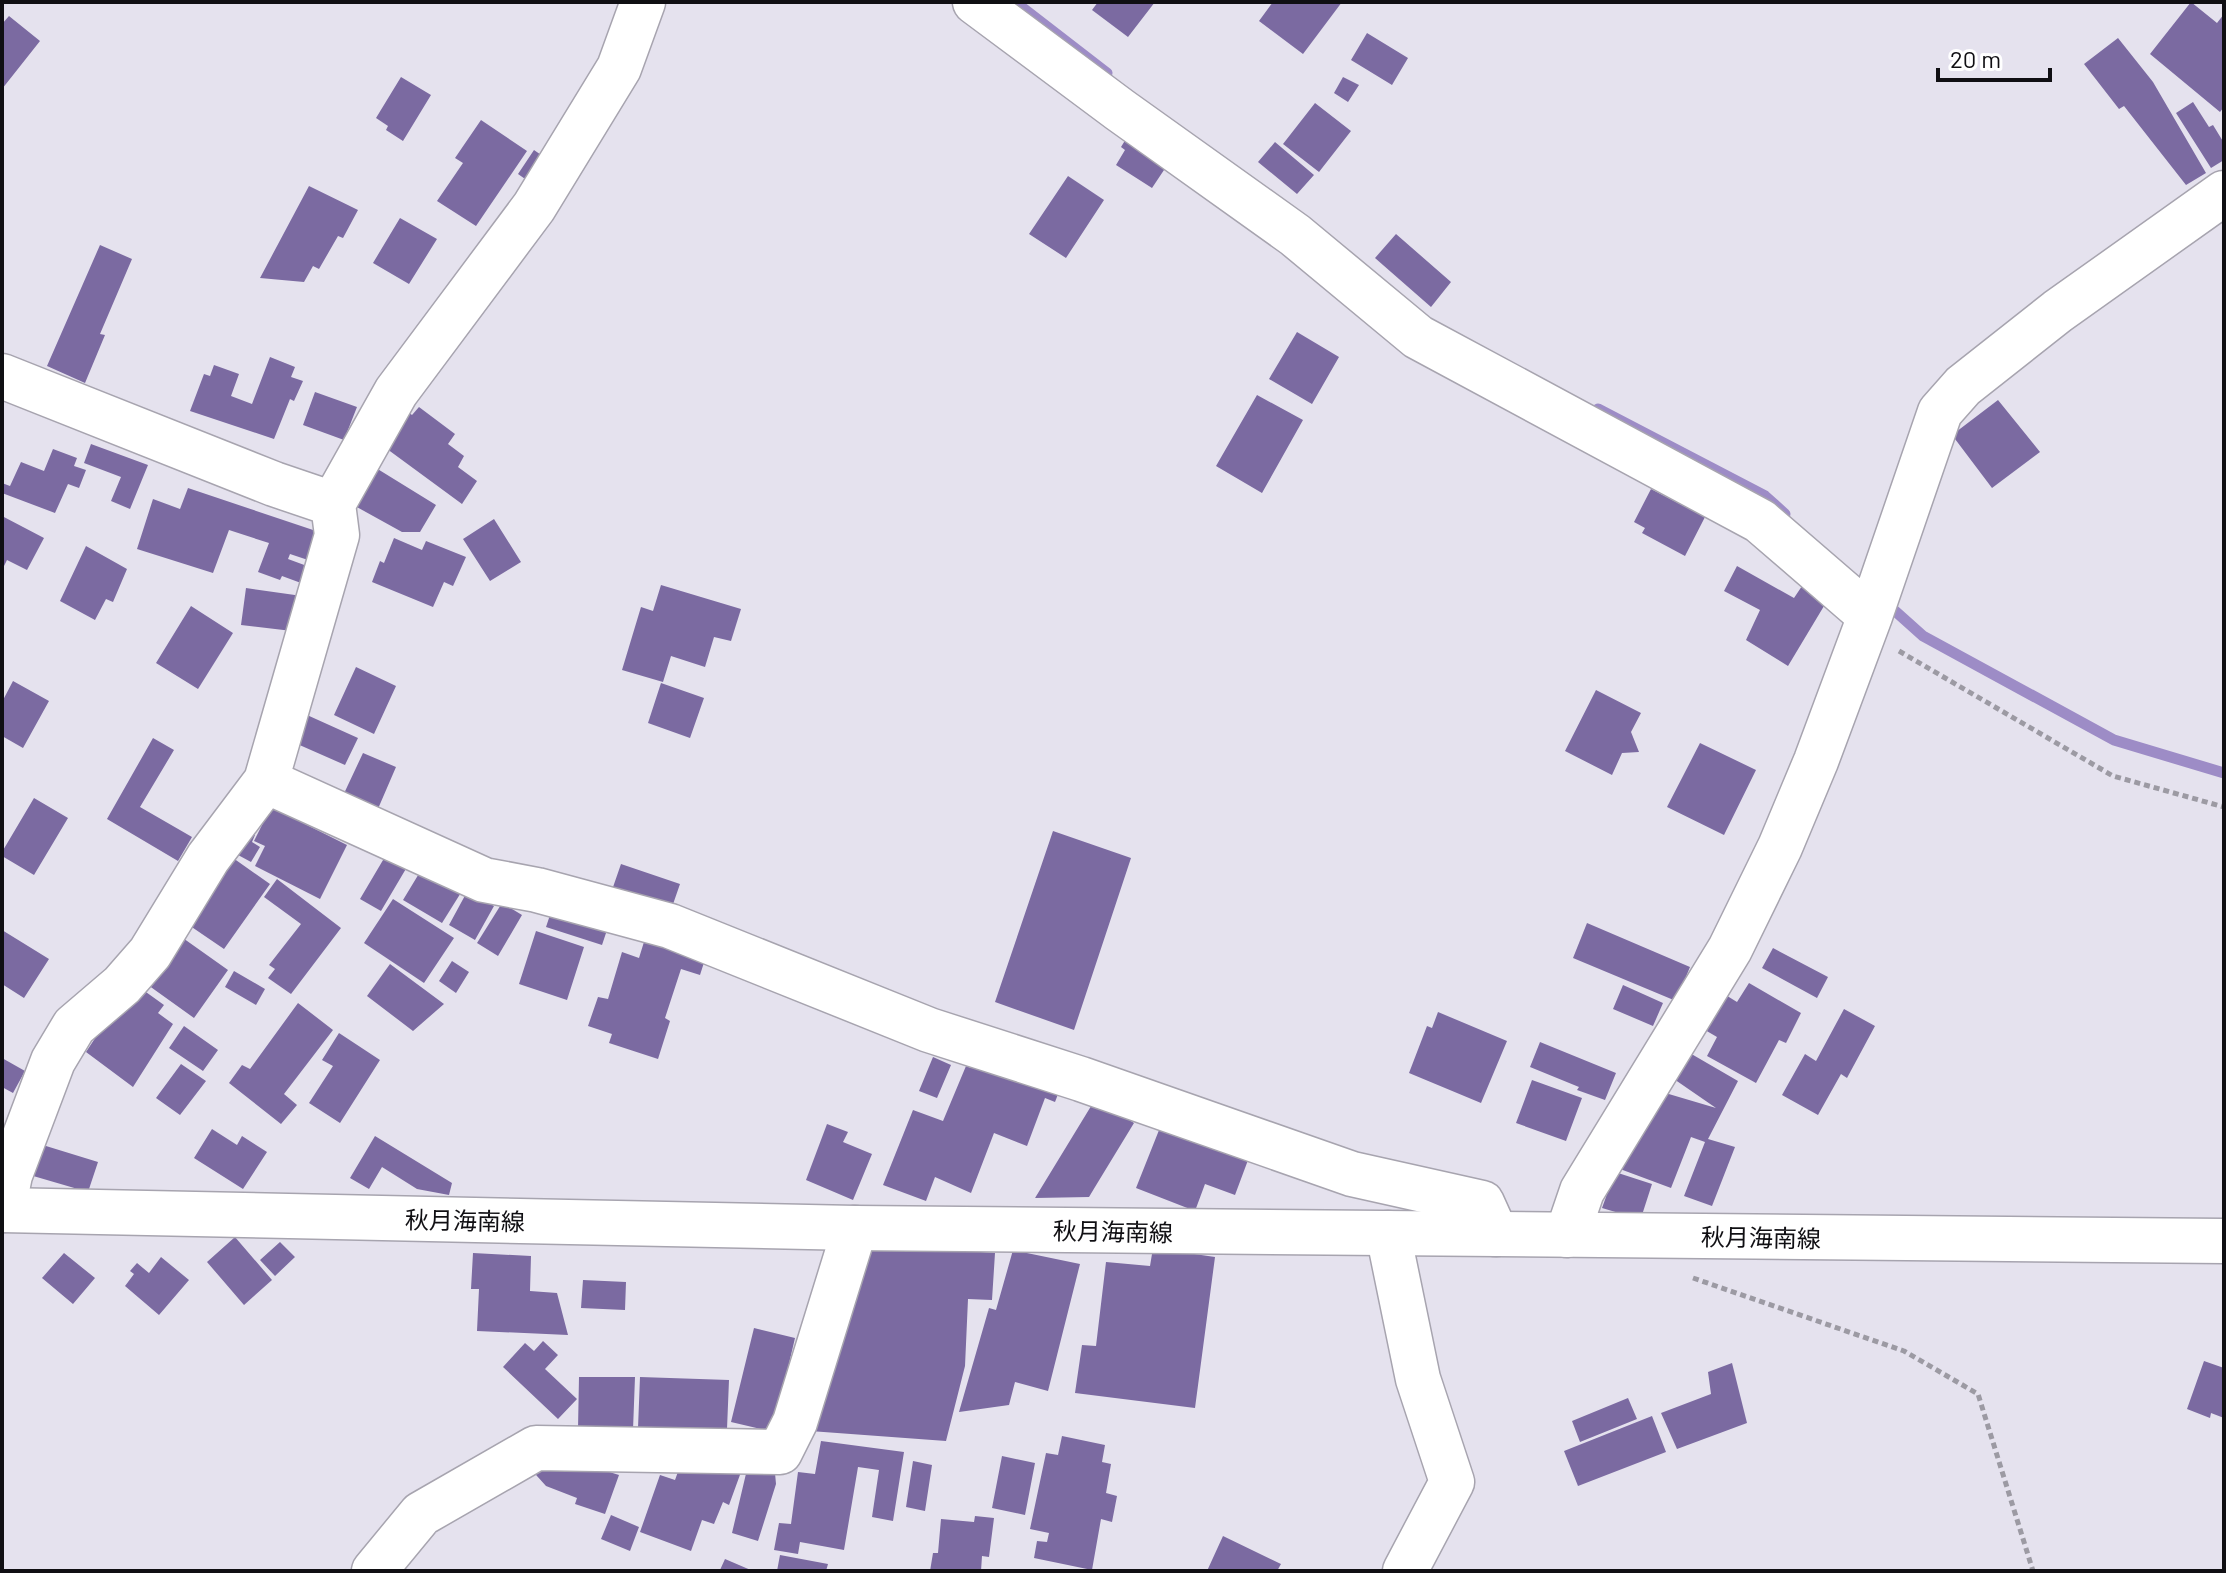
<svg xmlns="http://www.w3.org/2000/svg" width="2226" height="1573" viewBox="0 0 2226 1573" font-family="Barlow,'Noto Sans JP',sans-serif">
  <rect width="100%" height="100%" fill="#e5e2ee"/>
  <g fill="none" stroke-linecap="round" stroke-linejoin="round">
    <path stroke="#9d8cc6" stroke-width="11" d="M1015,2L1107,73
      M1598,409L1765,496L1785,514
      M1885,602L1923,636L2114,740L2224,773"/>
  </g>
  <path fill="#7b6aa1" d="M1098,2H1155L1128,37L1092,10Z
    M1273,2H1342L1303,54L1259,21Z
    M2191,2L2217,23L2224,14V107L2220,112L2150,54Z
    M9,16L40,41L2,89V24Z
    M1367,33L1408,58L1392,85L1351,60Z
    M2118,38L2153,82L2206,173L2186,185L2124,106L2119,109L2084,64Z
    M401,77L431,95L403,141L386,130L388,126L376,118Z
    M1343,77L1359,85L1348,102L1334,93Z
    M2193,102L2209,127L2213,125L2224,143V160L2211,168L2176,113Z
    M1315,103L1351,131L1319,172L1283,144Z
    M481,120L527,151L476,226L437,201L463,163L455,158Z
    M1129,134L1170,161L1152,188L1116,165L1125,150L1121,147Z
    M1275,142L1314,175L1297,194L1258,162Z
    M534,150L544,157L528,181L518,174Z
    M1068,176L1104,200L1066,258L1029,234Z
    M309,186L358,210L343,238L338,236L319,269L313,266L304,282L260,278Z
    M400,218L437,239L409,284L373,263Z
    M1396,234L1451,282L1431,307L1375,258Z
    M100,245L132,259L100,334L105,335L85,383L47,366Z
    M1297,332L1339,357L1312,404L1269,379Z
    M270,357L295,367L291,377L303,381L294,401L290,399L274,439L190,411L204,374L210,376L214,365L239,374L231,396L252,404Z
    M315,392L357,407L344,440L303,425Z
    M1257,395L1303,420L1262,493L1216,466Z
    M1998,400L2040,452L1992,488L1952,435Z
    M419,407L455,434L448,444L464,456L458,467L477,481L462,504L383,446L406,410L412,415Z
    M91,444L148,465L130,509L111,501L121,477L84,463Z
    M53,449L77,458L74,466L86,470L79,488L68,484L55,513L2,493V483L10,486L21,462L44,471Z
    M376,468L436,505L420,532H402L355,506Z
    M188,488L328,535L317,563L290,554L288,559L307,566L301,583L282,576L280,580L258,572L269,543L229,530L213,573L137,549L153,499L180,509Z
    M1651,489L1705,517L1685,556L1642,533L1645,528L1634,522Z
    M2,516L44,538L27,570L7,560L2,570Z
    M494,519L521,562L490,581L463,539Z
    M394,538L422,550L426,541L466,557L453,586L444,582L433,607L372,582L380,561L384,563Z
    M86,546L127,569L113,602L106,599L95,620L60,601Z
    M1737,566L1794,598L1802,586L1827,601L1788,666L1746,640L1760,610L1724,591Z
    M661,585L741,609L731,641L714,637L705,667L671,656L663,682L622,670L641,607L653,611Z
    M246,588L302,596L292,631L241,625Z
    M191,606L233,633L198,689L156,663Z
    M356,667L396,686L374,734L334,715Z
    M13,681L49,701L23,748L2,736V702Z
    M661,683L704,698L690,738L648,723Z
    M1596,690L1641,713L1631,732L1639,752L1622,753L1612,775L1565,751Z
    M307,715L358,738L345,765L295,743Z
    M153,738L174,750L140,807L192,837L178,861L107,819Z
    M1700,743L1756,770L1724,835L1667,807Z
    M363,753L396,767L374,818L340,802Z
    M34,798L68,818L34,875L2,856V852Z
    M271,807L347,845L320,899L255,866L265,846L254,841Z
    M239,826L255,835L252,842L260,847L251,862L227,849Z
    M1053,831L1131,858L1074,1030L995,1002Z
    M226,853L270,884L224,949L180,919Z
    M386,855L407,867L381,911L360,899Z
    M621,864L680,884L671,910L612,890Z
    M423,867L462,891L442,923L403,900Z
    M277,879L341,928L291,994L268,978L275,969L269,965L301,924L264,897Z
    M468,890L494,906L475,940L449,925Z
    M393,899L454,938L424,983L364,943Z
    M502,903L522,915L498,956L477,943Z
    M554,903L610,921L602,945L546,927Z
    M1587,923L1690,967L1676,1001L1573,958Z
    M648,929L708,950L700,975L681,969L665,1018L670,1021L658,1059L609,1043L612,1034L588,1026L598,997L608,999L622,952L639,958Z
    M2,930L49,959L24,998L2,984Z
    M173,931L228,970L194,1018L141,980Z
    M536,931L584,947L567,1000L519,984Z
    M1773,948L1828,977L1817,998L1762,968Z
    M452,961L469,972L456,993L439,981Z
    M390,964L444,1004L413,1031L367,996Z
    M234,971L265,989L256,1005L225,987Z
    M132,982L164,1005L158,1013L173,1024L133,1087L86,1052Z
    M1749,983L1801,1013L1786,1043L1779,1040L1756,1083L1707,1056L1717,1037L1705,1030L1724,994L1737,1002Z
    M1623,985L1663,1003L1653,1026L1613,1009Z
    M298,1003L333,1030L284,1094L297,1105L281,1124L229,1083L242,1065L250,1069Z
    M1844,1009L1875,1026L1847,1078L1841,1074L1818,1115L1782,1095L1805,1054L1816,1061Z
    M1438,1012L1507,1041L1481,1103L1409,1073L1427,1026L1432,1028Z
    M184,1026L218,1050L203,1071L169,1048Z
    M339,1033L380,1060L340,1123L309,1103L333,1066L322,1060Z
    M1540,1042L1616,1073L1605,1100L1577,1090L1579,1087L1530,1067Z
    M978,1050L1063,1081L1055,1102L1045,1098L1027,1146L994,1133L971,1193L935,1177L926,1201L883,1185L913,1110L943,1121L966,1066L971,1068Z
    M1688,1052L1738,1081L1708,1139L1735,1147L1712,1206L1684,1196L1705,1142L1691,1137L1671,1188L1620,1169L1662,1092L1716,1108L1671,1077Z
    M933,1057L951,1065L937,1098L919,1091Z
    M2,1058L25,1071L13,1093L2,1087Z
    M181,1064L206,1081L180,1115L156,1098Z
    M1532,1080L1582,1098L1566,1141L1516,1123Z
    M1096,1098L1134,1123L1095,1187L1089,1197L1035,1198Z
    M1167,1110L1254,1144L1235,1195L1205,1184L1195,1211L1136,1188Z
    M827,1124L848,1132L843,1142L872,1154L853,1200L806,1180Z
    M212,1129L237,1145L242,1136L267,1152L243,1189L194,1158Z
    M375,1136L452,1183L449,1195L417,1189L382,1167L369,1189L350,1178Z
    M33,1142L98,1162L88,1192L23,1173Z
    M1615,1172L1652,1184L1642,1215L1629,1216L1602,1208Z
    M235,1237L272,1280L244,1305L207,1262Z
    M280,1242L295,1257L275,1276L260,1260Z
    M853,1243L995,1253L992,1300L968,1299L965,1366L946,1441L810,1431Z
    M1153,1248L1215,1257L1195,1408L1075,1393L1082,1345L1096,1346L1106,1262L1150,1266Z
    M1013,1250L1080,1264L1048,1391L1015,1382L1009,1405L959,1412L989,1308L996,1310Z
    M64,1253L95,1278L73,1304L42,1278Z
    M473,1253L531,1256L530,1291L557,1293L568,1335L477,1331L479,1289H471Z
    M161,1257L189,1280L159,1315L125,1286L134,1274L130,1271L137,1263L149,1273Z
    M583,1280L626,1282L625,1310L581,1308Z
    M754,1328L795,1338L773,1432L731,1422Z
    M543,1341L558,1355L545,1369L577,1399L558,1419L503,1367L525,1343L534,1351Z
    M2204,1361L2224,1368V1418L2211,1413L2210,1418L2187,1409Z
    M1732,1363L1747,1423L1677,1449L1661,1413L1711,1394L1708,1372Z
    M579,1377H635L633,1430L578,1429Z
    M640,1377L729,1380L727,1429L638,1428Z
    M1628,1398L1637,1419L1580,1442L1572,1421Z
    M1652,1416L1666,1452L1578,1486L1564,1451Z
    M1062,1436L1105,1445L1102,1462L1111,1464L1106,1493L1117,1496L1112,1522L1101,1519L1092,1570L1034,1558L1037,1541L1047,1542L1049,1533L1030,1529L1046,1453L1058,1455Z
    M821,1441L904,1452L893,1521L872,1517L879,1470L858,1467L844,1550L800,1542L798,1554L774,1550L779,1523L791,1524L798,1472L815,1474Z
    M1002,1456L1035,1463L1025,1515L992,1508Z
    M683,1458L741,1472L729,1505L723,1502L714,1524L702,1520L691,1551L640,1532L660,1475L675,1480Z
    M749,1461L774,1462L776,1484L758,1541L732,1533Z
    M913,1461L932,1465L925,1511L906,1507Z
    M587,1465L619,1475L605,1514L575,1504L577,1498L546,1486L528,1466Z
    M611,1515L639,1527L630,1551L601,1539Z
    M975,1516L994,1518L989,1557L982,1556L981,1571H930L933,1553H938L941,1519L974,1522Z
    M1223,1536L1281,1564L1277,1571H1207Z
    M780,1555L828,1564L826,1571H777Z
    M725,1559L753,1571H722L720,1570Z"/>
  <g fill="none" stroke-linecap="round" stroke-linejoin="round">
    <defs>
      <path id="minor" d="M975,2L1120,110L1295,235L1418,337L1760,521L1870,616
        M2,376L274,484L333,504
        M266,781L484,880L537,890L670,926L929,1030L1081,1079L1352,1174L1482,1203L1496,1234
        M3,1210L10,1175L53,1061L74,1026L122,985L150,953L208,858L266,781L337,535L333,504L396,392L534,207L619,68L643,2
        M1388,1233L1418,1379L1452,1482L1405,1571
        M1567,1235L1582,1191L1730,949L1780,847L1816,761L1870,616L1940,412L1963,386L2058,311L2224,193
        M374,1571L421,1514L536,1448L780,1452L795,1422L855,1228"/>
      <path id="major" d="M2,1210L855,1228L2224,1241"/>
    </defs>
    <use href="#minor" stroke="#a7a4af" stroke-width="47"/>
    <use href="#major" stroke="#a7a4af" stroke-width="47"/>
    <path stroke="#9c9aa3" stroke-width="5" stroke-dasharray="6 4" stroke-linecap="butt" d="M1899,651L2113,776L2224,807
      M1693,1278L1904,1351L1978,1394L2033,1571"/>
    <use href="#minor" stroke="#fff" stroke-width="44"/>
    <use href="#major" stroke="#fff" stroke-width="44"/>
  </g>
  <g text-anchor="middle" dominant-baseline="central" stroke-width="8" stroke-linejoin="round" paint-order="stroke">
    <g font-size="24" fill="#100f13" stroke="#fff">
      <text transform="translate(465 1220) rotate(1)">秋月海南線</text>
      <text transform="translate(1113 1231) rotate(1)">秋月海南線</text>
      <text transform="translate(1761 1237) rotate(1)">秋月海南線</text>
    </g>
  </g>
  <rect width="2226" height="1573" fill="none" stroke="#100f13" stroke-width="8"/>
  <path d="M1938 68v12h112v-12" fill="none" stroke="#100f13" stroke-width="4"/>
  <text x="1950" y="68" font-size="24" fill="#100f13" stroke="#ffffff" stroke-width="6" paint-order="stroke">20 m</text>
</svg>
